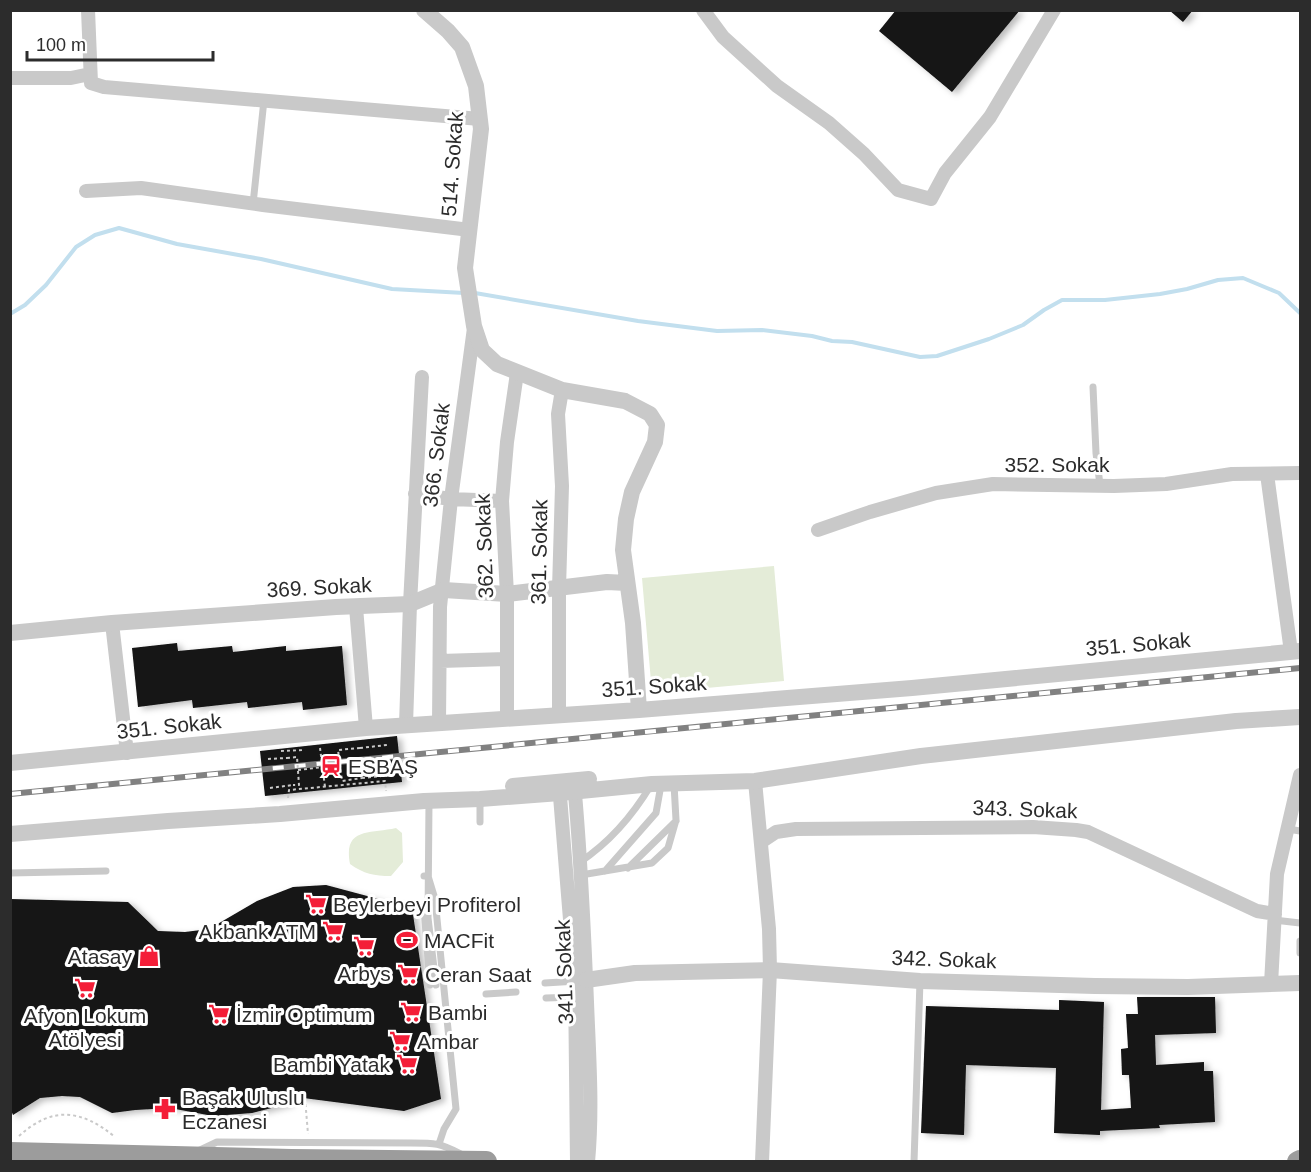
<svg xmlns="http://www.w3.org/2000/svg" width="1311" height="1172" viewBox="0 0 1311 1172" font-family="Arial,sans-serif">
  <defs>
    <filter id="shadow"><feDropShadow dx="4.5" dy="2.5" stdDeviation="3" flood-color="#0004"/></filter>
  </defs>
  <rect width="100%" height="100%" fill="#fff"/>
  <path fill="#e4ecd8" d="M774,566L784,681L652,693L642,578Z
    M396,828L402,833L403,862L391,876C374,876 364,874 350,864C343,827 370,834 396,828Z"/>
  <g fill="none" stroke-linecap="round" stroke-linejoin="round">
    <path stroke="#c2dfee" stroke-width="4" d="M475,293L638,321L717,331L762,330L812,336L832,341L852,342L920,357L937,356L989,339L1023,325L1044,310L1062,300H1105L1160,294L1187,289L1218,280L1243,278L1279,293L1300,313
      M10,314L25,305L46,285L76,247L95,235L119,228L177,244L261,259L392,289L464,293"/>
  </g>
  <path fill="#131313" filter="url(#shadow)" d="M896,10H1020L952,92L879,31Z
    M1169,10H1193L1183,22Z
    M177,643L178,651L232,646L233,652L286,646V651L342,646L347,705L303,710L302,702L248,708L247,702L193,708L192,700L138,707L132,648Z
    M397,736L402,782L265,796L260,751Z
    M326,885L412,908L441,1099L404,1111L288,1096L291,1103L252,1113L213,1116L170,1108L135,1110L112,1113L80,1097L62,1096L40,1098L13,1115L10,1108V899L128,902L158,931L185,932L209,929L257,901L293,887Z
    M1137,997H1215L1216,1033L1155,1035L1156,1065L1204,1062V1071H1213L1215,1122L1159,1125L1160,1128L1100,1131V1135L1054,1133L1056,1068L966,1065L964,1135L921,1133L926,1006L1059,1010V1000L1104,1002L1101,1110L1131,1108L1129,1075H1122L1121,1049L1128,1048L1126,1014H1138Z"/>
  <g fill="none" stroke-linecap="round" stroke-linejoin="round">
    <path stroke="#c9c9c9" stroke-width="2" stroke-dasharray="3 3" stroke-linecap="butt" d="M360,748L387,745
      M281,751L305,750
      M268,759L287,758
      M298,770L340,765
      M362,778L391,775
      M270,788L293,785
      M288,798L289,790L385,781L386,791
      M305,1098L308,1134
      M19,1136C52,1106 81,1109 115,1137"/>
    <path stroke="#c9c9c9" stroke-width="7" d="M253,204L264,100
      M1093,387L1096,453L1100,485
      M480,799V822
      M429,802L428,918L436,985
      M1288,829L1300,831
      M580,862C610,842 633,815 651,785
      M628,868L676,821
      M605,871L656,813L661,785
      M10,873L106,871
      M581,875L652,863L668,848L676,820L674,784
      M424,876H428L435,899L456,1109L444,1129L439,1144
      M424,908L430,985
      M1274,920L1300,923
      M1300,941V953
      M545,983L577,981
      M486,994L516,992
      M546,998L576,997
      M198,1151L217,1142L411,1143C435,1143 440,1143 461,1154
      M914,1162L920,981"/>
    <path stroke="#c9c9c9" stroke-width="14" d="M88,10L91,83L104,87L480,119
      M703,10L723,37L777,86L829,123L864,154L898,190L931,199L945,173L990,117L1054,10
      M10,78H71L90,74
      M86,191L141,188L263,205L470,230
      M1267,474L1291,652
      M415,494L451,499L502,501
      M818,530L870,512L936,493L993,484L1114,486L1166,484L1232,474L1300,473
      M356,607L366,728
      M112,623L127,753
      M440,661L506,659
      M559,715V589L562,486L558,414L562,390
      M507,718V594L502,501L507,442L517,373
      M439,723L440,607L451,499L474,328
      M406,725L410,604L422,377
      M755,781L769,929L770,970L762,1162
      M574,783C581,856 584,929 587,1002C589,1055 593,1108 588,1162
      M559,784L575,981L577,1162
      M761,842L776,832L796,829L1033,827L1076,830L1088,832L1257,911L1275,914
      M1271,984L1277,874L1300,775"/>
    <path stroke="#c9c9c9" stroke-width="16" d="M424,10L448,31L462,47L476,86L481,129L465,268L474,326L482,350L497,364L562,390L625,401L650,414L657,425L655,442L632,492L626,519L623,550L633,623L639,710
      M10,633L112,623L336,607L410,604L444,590L507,594L607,582L627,583
      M10,763L366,728L639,710L912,688L1300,651
      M513,786L589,779
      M10,834L168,821L280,814L424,801L480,799L560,793L652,784L755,781L921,756L1236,721L1300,717
      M586,980L635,973L770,970L920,981L1095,986L1188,987L1300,983"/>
    <path stroke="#9c9c9c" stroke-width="22" d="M10,1153L291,1160L486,1162
      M1298,1162L1300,1161"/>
    <defs>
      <path id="rail" d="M10,794L1300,668"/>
    </defs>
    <use href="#rail" stroke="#818181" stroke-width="6"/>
    <use href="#rail" stroke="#fff" stroke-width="4" stroke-dasharray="11" stroke-linecap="butt"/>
    <path stroke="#c9c9c9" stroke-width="2" stroke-dasharray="3 3" stroke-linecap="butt" d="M320,748L325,787
      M360,748L338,750L342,781L362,778
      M287,758L297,757L299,785H293"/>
  </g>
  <defs>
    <symbol id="station-bare" viewBox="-9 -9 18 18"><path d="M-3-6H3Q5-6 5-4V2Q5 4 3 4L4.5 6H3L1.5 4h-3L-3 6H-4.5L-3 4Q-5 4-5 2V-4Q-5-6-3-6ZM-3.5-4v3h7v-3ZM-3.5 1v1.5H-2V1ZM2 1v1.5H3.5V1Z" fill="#f41e38" stroke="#fff" stroke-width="2.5" paint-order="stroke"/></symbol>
    <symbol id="supermarket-bare" viewBox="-9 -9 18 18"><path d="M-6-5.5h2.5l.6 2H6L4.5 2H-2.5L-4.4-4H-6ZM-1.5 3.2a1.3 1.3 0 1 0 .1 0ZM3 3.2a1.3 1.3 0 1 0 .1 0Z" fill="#f41e38" stroke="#fff" stroke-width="2.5" paint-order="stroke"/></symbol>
    <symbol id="stadium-bare" viewBox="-9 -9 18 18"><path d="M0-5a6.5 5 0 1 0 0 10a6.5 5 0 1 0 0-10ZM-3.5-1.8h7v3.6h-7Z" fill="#f41e38" stroke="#fff" stroke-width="2.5" paint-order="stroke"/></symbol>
    <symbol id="shop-bare" viewBox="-9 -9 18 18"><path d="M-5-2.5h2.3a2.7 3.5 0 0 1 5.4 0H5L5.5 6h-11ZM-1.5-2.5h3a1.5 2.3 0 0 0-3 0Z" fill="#f41e38" stroke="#fff" stroke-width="2.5" paint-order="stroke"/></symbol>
    <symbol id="pharmacy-bare" viewBox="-9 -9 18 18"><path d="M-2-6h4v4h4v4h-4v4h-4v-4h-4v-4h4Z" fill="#f41e38" stroke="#fff" stroke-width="2.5" paint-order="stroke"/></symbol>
  </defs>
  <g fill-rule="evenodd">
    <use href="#station-bare" x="316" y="751" width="30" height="30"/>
    <use href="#supermarket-bare" x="301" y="889" width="30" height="30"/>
    <use href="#supermarket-bare" x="318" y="916" width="30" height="30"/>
    <use href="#stadium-bare" x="392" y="925" width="30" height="30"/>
    <use href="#supermarket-bare" x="349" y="931" width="30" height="30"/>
    <use href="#shop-bare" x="134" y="941" width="30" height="30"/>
    <use href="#supermarket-bare" x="393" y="959" width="30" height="30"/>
    <use href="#supermarket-bare" x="70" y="973" width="30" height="30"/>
    <use href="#supermarket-bare" x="396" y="997" width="30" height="30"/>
    <use href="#supermarket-bare" x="204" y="999" width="30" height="30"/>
    <use href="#supermarket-bare" x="385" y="1026" width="30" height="30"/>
    <use href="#supermarket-bare" x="392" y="1049" width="30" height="30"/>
    <use href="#pharmacy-bare" x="150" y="1094" width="30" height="30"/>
  </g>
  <g text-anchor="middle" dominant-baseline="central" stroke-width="6" stroke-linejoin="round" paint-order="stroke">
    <g font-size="21" fill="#2c2c2c" stroke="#fff">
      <text transform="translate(452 164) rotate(-86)">514. Sokak</text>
      <text transform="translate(436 455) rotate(-83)">366. Sokak</text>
      <text x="1057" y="464">352. Sokak</text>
      <text transform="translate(484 546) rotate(-92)">362. Sokak</text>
      <text transform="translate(539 552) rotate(-89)">361. Sokak</text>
      <text transform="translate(319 587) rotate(-3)">369. Sokak</text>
      <text transform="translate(1138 644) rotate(-5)">351. Sokak</text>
      <text transform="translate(654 686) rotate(-4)">351. Sokak</text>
      <text transform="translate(169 726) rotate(-6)">351. Sokak</text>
      <text transform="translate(1025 809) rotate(2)">343. Sokak</text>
      <text transform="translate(944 959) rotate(2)">342. Sokak</text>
      <text transform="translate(564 972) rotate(-92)">341. Sokak</text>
    </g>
    <g font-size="21" fill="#2c2c2c" stroke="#fff" text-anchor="start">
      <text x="348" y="766">ESBAŞ</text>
      <text x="333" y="904">Beylerbeyi Profiterol</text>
      <text x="316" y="931" text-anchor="end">Akbank ATM</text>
      <text x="424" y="940">MACFit</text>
      <text x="132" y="956" text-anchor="end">Atasay</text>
      <text x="364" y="973" text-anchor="middle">Arbys</text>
      <text x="425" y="974">Ceran Saat</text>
      <text x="428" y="1012">Bambi</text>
      <text x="236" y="1014">İzmir Optimum</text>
      <text x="85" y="1015" text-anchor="middle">Afyon Lokum<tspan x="85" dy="24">Atölyesi</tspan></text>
      <text x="417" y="1041">Ambar</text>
      <text x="390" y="1064" text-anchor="end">Bambi Yatak</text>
      <text x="182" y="1097">Başak Uluslu<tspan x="182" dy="24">Eczanesi</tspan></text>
    </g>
  </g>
  <rect width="1311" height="1172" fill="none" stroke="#2c2c2c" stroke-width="24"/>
  <path d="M27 51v9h186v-9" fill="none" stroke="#2c2c2c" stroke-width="3"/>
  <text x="36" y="51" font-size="18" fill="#2c2c2c" stroke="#ffffff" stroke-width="4.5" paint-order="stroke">100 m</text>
</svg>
